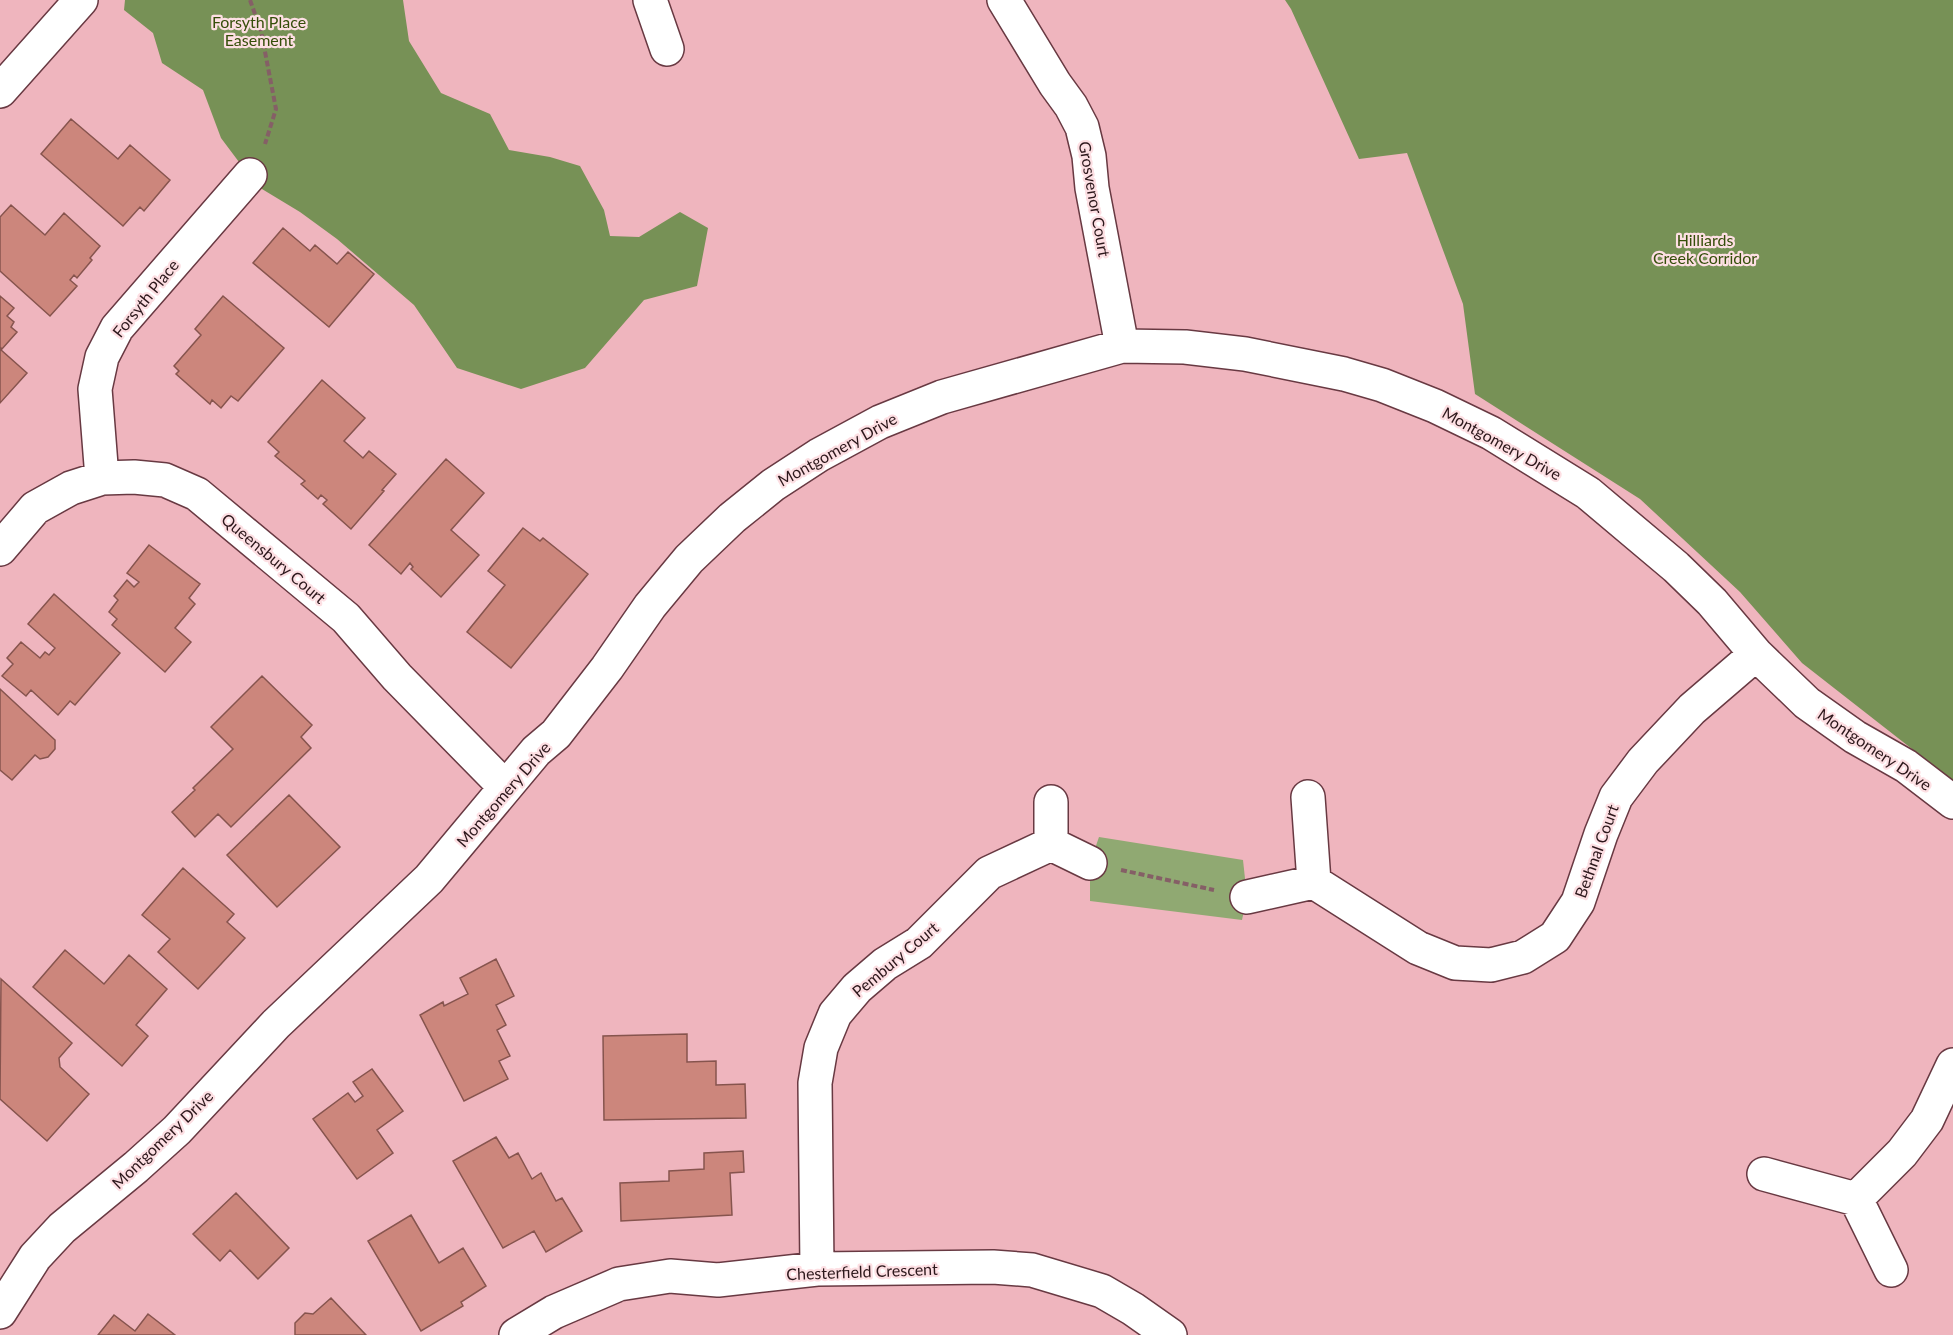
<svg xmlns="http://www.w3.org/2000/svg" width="1953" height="1335" viewBox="0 0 1953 1335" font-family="Lato,sans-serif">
  <rect width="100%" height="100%" fill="#efb5be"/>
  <path fill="#90a972" d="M1099,837L1243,860L1247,897L1242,920L1090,901V863Z"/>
  <path fill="#779156" d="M125,0H403L409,41L441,93L490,114L509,150L550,157L580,166L604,210L610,236L639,237L680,212L708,228L697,286L644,300L585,368L521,389L457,368L414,305L337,239L300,212L257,186L221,138L203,90L162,63L153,33L124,10Z
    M1285,0H1953V781L1802,663L1740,592L1640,499L1475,394L1463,304L1407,153L1359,159L1291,9Z"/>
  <path fill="#cc867c" stroke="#86544e" stroke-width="1.5" d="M71,119L118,159L130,145L170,180L144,211L140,207L123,226L41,154Z
    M11,205L45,235L64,213L100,246L90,258L92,260L77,278L74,275L70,280L77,286L50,316L0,271V217Z
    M283,228L310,251L315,245L337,264L348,252L374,274L329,327L253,263Z
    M0,296L14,308L7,316L14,322L11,327L17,332L2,349L0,347Z
    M223,296L284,348L238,401L231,396L221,408L212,400L210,404L176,374L179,371L174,366L201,335L195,329Z
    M0,349L27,373L0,403Z
    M322,380L365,418L344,441L363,458L369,451L396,474L382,490L384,491L351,529L323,504L327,500L321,495L318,499L301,484L305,481L275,456L279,452L268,442Z
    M446,459L484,493L451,530L479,555L441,597L411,569L413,567L410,563L401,574L369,545Z
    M523,528L540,541L543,538L588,574L511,668L467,632L505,585L488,571Z
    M149,545L200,584L189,598L195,604L175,628L191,642L165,672L112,625L117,619L109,612L118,600L114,596L127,580L134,587L139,582L127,573Z
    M54,594L120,653L75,705L70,701L58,715L31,690L26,696L2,676L13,664L7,658L21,642L40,658L45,652L49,655L55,648L28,624Z
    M262,676L312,725L301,737L311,748L231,827L218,814L195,837L172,812L195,790L193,788L233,749L211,727Z
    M0,689L55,740V749L48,757L40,759L35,755L12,780L0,770Z
    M289,795L340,847L277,907L227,855Z
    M183,868L234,914L227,922L245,938L198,989L158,952L170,939L142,915Z
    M65,950L104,984L129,955L167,989L136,1025L148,1036L122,1066L33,987Z
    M496,959L514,996L496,1005L506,1025L497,1030L510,1056L499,1061L508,1079L464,1101L420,1015L443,1002L444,1006L468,994L460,978Z
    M1,979L72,1043L59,1058L60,1067L89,1094L47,1141L0,1099Z
    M687,1034V1062L716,1061V1085L745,1084L746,1118L604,1120L603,1036Z
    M372,1069L403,1111L377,1130L393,1153L357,1179L313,1119L348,1093L355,1102L363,1096L353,1082Z
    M496,1137L509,1158L518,1153L532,1179L541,1173L556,1201L562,1198L582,1231L546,1252L534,1231L503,1248L453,1161Z
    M743,1151L744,1172L730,1173L732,1215L621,1221L620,1183L669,1181V1171L704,1169V1153Z
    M236,1193L289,1248L258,1279L230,1250L220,1261L193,1234Z
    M411,1215L439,1263L463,1248L486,1286L461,1302L463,1306L421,1331L368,1241Z
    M331,1298L366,1335H295V1323L305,1313L313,1314Z
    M148,1314L175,1335H98L114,1315L135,1331Z"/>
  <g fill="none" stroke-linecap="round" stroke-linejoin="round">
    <defs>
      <path id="minor" d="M650,0L667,49
        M1004,0L1055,84L1071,106L1082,127L1089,156L1092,188L1122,346
        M0,91L81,0
        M102,478L95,389L102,357L117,328L250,175
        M0,549L35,508L71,488L102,478L134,477L165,480L197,494L346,618L397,677L505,787
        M1308,797L1314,882
        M1051,802V844L1090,863
        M1247,897L1314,882L1418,948L1455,963L1491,965L1523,957L1555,937L1578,902L1601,834L1616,797L1643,761L1692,709L1756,654
        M1764,1174L1856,1199L1902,1153L1927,1120L1953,1065
        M1856,1199L1891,1270
        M817,1269L815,1083L821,1048L835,1014L857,988L885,964L919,943L989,873L1051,844
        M0,1312L35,1257L62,1228L136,1167L177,1130L276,1024L429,879L536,751L556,734L607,668L650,606L689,559L732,518L773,485L819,455L880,422L942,397L1122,346L1185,347L1245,354L1344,374L1382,385L1435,406L1491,433L1588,493L1676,567L1712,602L1756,654L1807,703L1855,737L1906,766L1953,802
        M516,1335L554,1312L619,1284L670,1276L718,1280L817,1269L993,1267L1032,1270L1102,1291L1133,1309L1170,1335"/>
    </defs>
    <use href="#minor" stroke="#683942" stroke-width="36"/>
    <path stroke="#855f66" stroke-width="4" stroke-dasharray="6 3" stroke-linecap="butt" d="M250,0L261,31L276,109L265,144
      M1121,870L1214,890"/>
    <use href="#minor" stroke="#fff" stroke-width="33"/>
  </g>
  <g text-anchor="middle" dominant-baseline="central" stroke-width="4.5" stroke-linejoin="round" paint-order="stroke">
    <g font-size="16" fill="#354e0a" stroke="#fddfe3">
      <text x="259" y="21">Forsyth Place<tspan x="259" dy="18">Easement</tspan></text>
      <text x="1705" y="239">Hilliards<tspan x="1705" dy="18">Creek Corridor</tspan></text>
    </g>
    <g font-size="16" fill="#2c171b" stroke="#fddfe3">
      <text transform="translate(1095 199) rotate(80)">Grosvenor Court</text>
      <text transform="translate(145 298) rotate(-51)">Forsyth Place</text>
      <text transform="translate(1502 443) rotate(29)">Montgomery Drive</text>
      <text transform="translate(837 449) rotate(-29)">Montgomery Drive</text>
      <text transform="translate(274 558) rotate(40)">Queensbury Court</text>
      <text transform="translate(1875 749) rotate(34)">Montgomery Drive</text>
      <text transform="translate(503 794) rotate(-49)">Montgomery Drive</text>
      <text transform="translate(1596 851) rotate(-70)">Bethnal Court</text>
      <text transform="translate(895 959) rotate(-40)">Pembury Court</text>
      <text transform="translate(162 1139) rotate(-44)">Montgomery Drive</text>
      <text transform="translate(862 1271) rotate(-2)">Chesterfield Crescent</text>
    </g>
  </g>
</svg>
